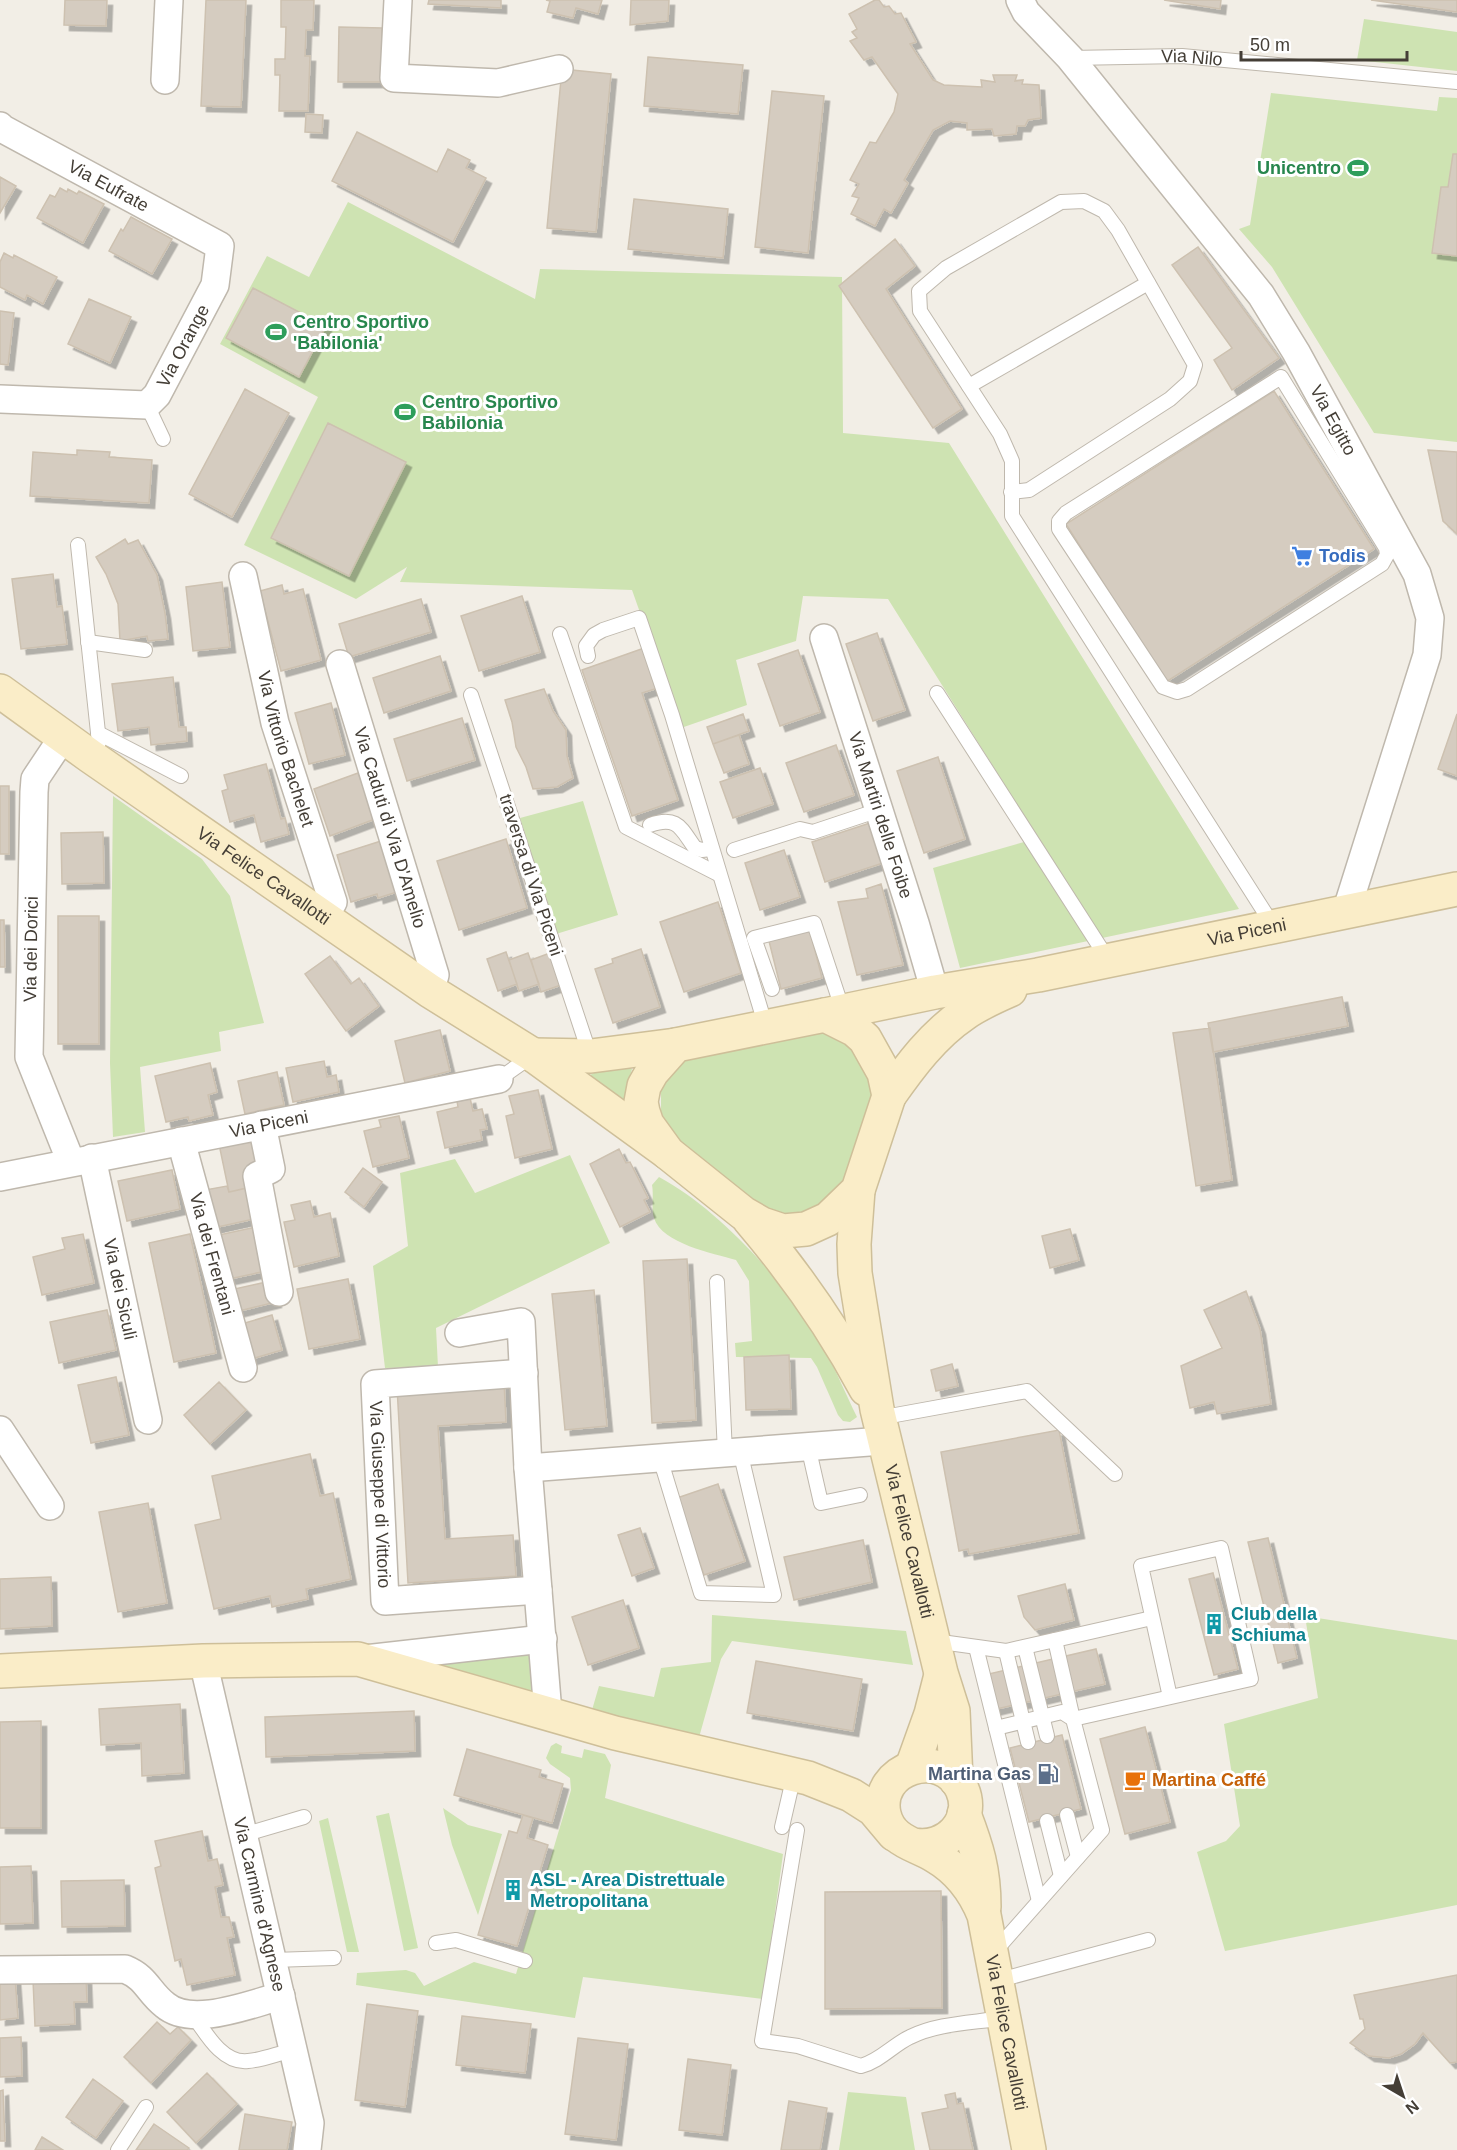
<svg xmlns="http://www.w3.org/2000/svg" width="1457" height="2150" viewBox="0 0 1457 2150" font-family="Helvetica,sans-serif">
  <defs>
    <filter id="shadow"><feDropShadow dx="5.5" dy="5.5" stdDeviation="0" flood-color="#0004"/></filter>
  </defs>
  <rect width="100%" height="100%" fill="#f2eee6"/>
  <path fill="#cee3b2" d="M1364,19L1457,32V71L1357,60Z
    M1271,93L1437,111L1439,97L1457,98V442L1374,433L1272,267L1239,229L1250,225Z
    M348,202L535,299L540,269L842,277L843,433L949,443L1239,909L960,968L933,868L1038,838L888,599L803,596L796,641L736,660L747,705L681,728L632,590L400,582L407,567L356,599L244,545L318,397L220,344L267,256L309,277Z
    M113,796L202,859L230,896L264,1023L219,1032L221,1051L140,1067L145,1132L113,1137L110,1063Z
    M583,801L618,915L556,934L520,818Z
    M821,1032L851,1045L871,1081V1108L846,1183L837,1195L804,1216H779L754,1203L670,1133L661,1111V1090L677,1066L686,1059Z
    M632,1069L627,1087L625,1109L589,1076C601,1067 618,1069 632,1069Z
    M570,1155L610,1243L436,1328L438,1367L385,1368L373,1266L408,1246L400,1173L455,1159L475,1193Z
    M659,1177C721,1210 792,1289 825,1351C837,1372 846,1395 857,1417L850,1422L843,1421L838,1415L817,1367L811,1358L736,1357L735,1343L752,1341L749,1281L736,1260C713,1253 662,1244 654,1218C651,1209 654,1195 652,1185Z
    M712,1615L906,1631L913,1665L732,1641L721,1659L698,1741L592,1710L599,1686L654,1697L661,1668L711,1662Z
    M1305,1616L1457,1640V1905L1225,1951L1197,1852L1226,1841L1240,1826L1224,1724L1318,1698Z
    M538,1645L541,1697L416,1659Z
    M556,1743L562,1746L561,1753L582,1758L584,1749L605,1754L611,1765L605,1798L783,1854L763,1999L583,1977L575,2018L356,1985L357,1973L406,1970L415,1973L424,1986L474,1962L516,1974L571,1790L570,1778L550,1764L546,1758L551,1746Z
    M443,1808L468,1825L502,1834L478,1915L452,1845Z
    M389,1813L418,1948L404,1951L376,1816Z
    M328,1818L359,1952H347L319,1821Z
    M848,2092L906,2097L915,2150H839Z"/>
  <path fill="#d5ccc0" stroke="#cdc1b0" stroke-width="1.5" filter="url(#shadow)" d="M65,0H107L106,26L64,25Z
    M206,0H246L241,107L201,106Z
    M281,0H314L313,30H306L305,56H310L308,111H279L280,75H275V59H285L286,27H281Z
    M429,0H501V8L428,4Z
    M546,0H602L598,14L576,8L573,18L547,12L550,1Z
    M631,0H669L668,21L630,25Z
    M875,0H879L884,7L889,6L895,14L901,13L916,42L910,44L933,80L944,85L982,87L981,80L995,82L993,75H1017L1015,81L1023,80L1022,84L1039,85L1041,118L1028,120L1025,126H1017L1016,134L994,136L992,129L967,130V123L950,121L933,130L904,180L908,183L891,213L884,209L875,226L851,214L859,198L852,196L859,184L850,180L870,142L876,143L894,112L898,94L872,57L864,60L850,41L857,38L852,32L857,29L849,14Z
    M1164,0H1221L1220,9Z
    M1371,0H1457V12Z
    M339,27L382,28V82H338Z
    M648,57L743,65L738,114L644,106Z
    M562,69L611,74L596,232L547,228Z
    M772,91L824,96L808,253L755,247Z
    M306,114L323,115L322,133L305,132Z
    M357,132L437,172L448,149L470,160L466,168L486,178L453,242L332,181Z
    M1453,154H1457V256L1432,253L1441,187H1448Z
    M0,177L16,186L0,213Z
    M60,188L67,192L68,189L77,194L79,191L104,204L83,243L37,218L50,195L55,197Z
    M634,199L728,209L723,258L628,249Z
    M131,217L172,239L152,274L109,251L121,229L123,231Z
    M895,239L915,266L886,289L962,409L933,428L839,286Z
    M1198,247L1279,358L1232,390L1214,360L1232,348L1172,265Z
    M4,253L13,258L14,255L57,277L43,304L27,295L25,300L0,287V262Z
    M253,288L326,326L299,377L226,338Z
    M89,299L131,317L110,363L68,344Z
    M0,311L14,313L8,365L0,364Z
    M245,389L289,413L232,517L189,494Z
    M1274,391L1374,549L1166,682L1066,524Z
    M328,423L406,462L349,576L271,538Z
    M77,450L110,452L109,457L152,460L149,503L30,496L33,452L77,455Z
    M1428,450L1457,452V534L1443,521Z
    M125,539L128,544L138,540L157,575L165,613L168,639L148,641L147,636L120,641L118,604L106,574L96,557Z
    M53,574L57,607L62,606L67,644L21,649L12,579Z
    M222,582L230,647L193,651L186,587Z
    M282,585L284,594L303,589L321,660L281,671L260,591Z
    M522,596L540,652L479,671L461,616Z
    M421,599L431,632L349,657L339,624Z
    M877,633L905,710L873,721L846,644Z
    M647,647L661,687L642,693L678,800L632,816L582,670Z
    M798,650L820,712L780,726L758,664Z
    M440,656L451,691L384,713L373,678Z
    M173,677L179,727H186L187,741L151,745L149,727L118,731L112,684Z
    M544,689L553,711L566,730L567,756L573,778L557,787L533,789L526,767L516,747L512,722L505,700Z
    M331,703L345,755L309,764L295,713Z
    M743,714L749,731L713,744L707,727Z
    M1457,714V776L1438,769Z
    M462,718L475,760L407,781L394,739Z
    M739,735L749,764L724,773L713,744Z
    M836,745L854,795L804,812L786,763Z
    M938,757L965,839L924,853L897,771Z
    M266,764L281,819L285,818L289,834L261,842L254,815L230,822L222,791L228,789L224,775Z
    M760,768L773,804L733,818L720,782Z
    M358,773L375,819L330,836L314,789Z
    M0,786H9V854H0Z
    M870,823L883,863L825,882L812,842Z
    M103,832L104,883L62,884L61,833Z
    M506,839L527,908L459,930L437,861Z
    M381,841L397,892L378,898L377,894L351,902L337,855Z
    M784,850L800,897L760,910L745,863Z
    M881,884L903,965L857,975L838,902L868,898L866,889Z
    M718,902L741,973L684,992L660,922Z
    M58,916H99V1044H58Z
    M0,920H4L5,967H0Z
    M810,931L822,978L781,989L769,941Z
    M641,949L660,1007L613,1023L595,969L613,963L612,959Z
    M506,952L517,984L498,991L487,959Z
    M528,953L539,984L519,991L509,960Z
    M550,953L561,985L541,992L531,960Z
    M330,956L351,984L359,978L379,1006L346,1031L305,974Z
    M1342,997L1348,1026L1213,1052L1208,1023Z
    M1210,1028L1232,1180L1196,1186L1173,1033Z
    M440,1030L450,1071L405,1083L395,1041Z
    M324,1061L327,1077L336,1075L339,1092L293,1102L286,1068Z
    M210,1063L217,1092L208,1095L213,1115L189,1121L188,1117L166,1122L155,1076Z
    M277,1072L284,1105L245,1114L238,1081Z
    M538,1090L552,1149L515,1158L506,1116L514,1114L509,1096Z
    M470,1098L473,1111L482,1109L487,1129L480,1130L482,1140L445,1148L437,1112L458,1107L457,1101Z
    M399,1116L409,1158L373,1167L364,1131L381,1127L379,1120Z
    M261,1135L266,1160L250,1164L255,1186L229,1192L219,1144Z
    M619,1149L626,1163L630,1162L648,1198L644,1200L650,1212L620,1227L590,1164Z
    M363,1168L382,1182L364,1207L345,1192Z
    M172,1170L180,1209L127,1221L118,1181Z
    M227,1186L229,1192L247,1188L254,1219L213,1228L205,1190Z
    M310,1201L314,1217L330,1213L339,1256L294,1267L284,1222L295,1220L291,1205Z
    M256,1227L266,1271L229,1279L219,1235Z
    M1070,1229L1079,1260L1050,1268L1042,1236Z
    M83,1234L94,1283L42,1295L33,1257L65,1249L62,1238Z
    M190,1234L216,1353L174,1362L149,1243Z
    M687,1259L696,1420L652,1423L643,1261Z
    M348,1279L360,1339L309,1349L297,1289Z
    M271,1281L276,1302L235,1312L230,1290Z
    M594,1290L607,1426L565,1430L552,1294Z
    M1246,1291L1260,1329L1271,1404L1217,1414L1214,1402L1190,1408L1181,1366L1222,1348L1204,1310Z
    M107,1310L116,1350L59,1363L50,1322Z
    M272,1315L282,1350L248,1360L238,1325Z
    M789,1355L791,1409L746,1410L744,1357Z
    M952,1364L958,1386L936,1391L931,1370Z
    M116,1377L129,1435L91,1443L78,1385Z
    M504,1381L506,1422L438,1426L445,1539L513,1535L516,1576L408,1583L397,1387Z
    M219,1382L246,1410L210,1444L184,1415Z
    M1059,1430L1079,1533L969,1554L968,1549L959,1551L941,1452Z
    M310,1454L320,1496L333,1493L351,1579L306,1589L308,1599L272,1607L270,1596L214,1609L195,1525L221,1519L212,1476Z
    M718,1484L745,1561L704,1575L677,1498Z
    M148,1503L167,1603L118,1612L99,1512Z
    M640,1528L654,1568L632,1576L618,1535Z
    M1268,1538L1297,1658L1278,1663L1248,1542Z
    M863,1540L872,1582L794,1600L784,1557Z
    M1213,1573L1238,1669L1214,1675L1189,1579Z
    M51,1577L52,1626L0,1629V1579Z
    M1065,1584L1074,1620L1035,1630L1024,1617L1018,1596Z
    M623,1600L639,1648L588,1665L572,1617Z
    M1096,1649L1105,1684L988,1711L980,1676Z
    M756,1661L862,1679L853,1731L747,1713Z
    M180,1704L184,1773L142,1776L141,1743L101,1745L99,1709Z
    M414,1711L415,1751L266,1757L265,1717Z
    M41,1721V1828H0V1722Z
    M1145,1727L1170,1822L1125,1834L1100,1739Z
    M1062,1735L1081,1809L1029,1822L1010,1748Z
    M467,1749L541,1770L539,1777L563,1784L552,1823L454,1795Z
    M523,1815L533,1818L527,1838L548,1845L517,1946L478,1935L509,1831L517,1833Z
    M202,1831L208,1861L217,1859L223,1885L215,1887L221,1917H229L234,1937L227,1938L235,1975L187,1985L181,1959L175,1961L155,1868L161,1866L155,1841Z
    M31,1866L33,1923L0,1924V1867Z
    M124,1880L125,1926L62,1927L61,1881Z
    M941,1891L942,2008L825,2009V1892Z
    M1457,1975V2062L1450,2063L1423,2033L1415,2044L1401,2054L1389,2058L1369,2056L1350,2043L1365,2029L1363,2019H1360L1354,1995Z
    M15,1977L18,2018L0,2020V1978Z
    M86,1977L87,2002H74L75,2024L35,2026L33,1980Z
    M367,2004L418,2011L405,2107L355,2100Z
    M462,2016L531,2024L525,2073L456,2065Z
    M157,2022L170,2034L178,2027L191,2040L151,2083L124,2057Z
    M21,2037L22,2076L0,2077V2038Z
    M578,2038L628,2044L616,2140L565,2134Z
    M688,2059L731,2065L722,2135L679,2130Z
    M207,2073L237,2104L196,2143L167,2112Z
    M93,2079L123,2101L96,2138L66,2117Z
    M3,2090L5,2141H0V2091Z
    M955,2093L957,2104L963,2103L973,2150H930L922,2113L948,2108L945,2095Z
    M789,2101L827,2108L820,2150H781Z
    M245,2114L292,2122L287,2150H239Z
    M154,2124L189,2148L187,2150H136Z
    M42,2137L63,2150H35Z"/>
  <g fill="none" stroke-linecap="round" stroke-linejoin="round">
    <defs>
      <g id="lane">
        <path id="s1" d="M1070,58L1182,56L1457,82"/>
        <path d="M1281,377L1386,548L1387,555L1382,564L1187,689L1177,692L1163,687L1059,529V521L1066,513Z"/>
        <path d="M969,386L1148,283"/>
        <path d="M147,405L163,439"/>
        <path d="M1011,492L1029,490L1170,399L1190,381L1195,365L1118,230L1104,211L1084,201L1061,202L946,268L919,291L920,311L1000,434L1012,461V516L1274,927"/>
        <path d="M78,545L99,742L90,756"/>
        <path d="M560,634L626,827L718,874"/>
        <path d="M88,642L145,650"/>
        <path d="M588,656L586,646L594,635L603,630L639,618L672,715L766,1027"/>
        <path d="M937,693L1109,961"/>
        <path d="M471,695L590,1055"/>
        <path d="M98,733L181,776"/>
        <path d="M650,825C678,815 681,829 695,848L702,850L711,849"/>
        <path d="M734,850L800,829L813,832L879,810"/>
        <path d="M772,989L754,938L814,923L843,1011"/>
        <path d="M499,1079L533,1055"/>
        <path d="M717,1282L725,1453"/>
        <path d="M879,1418L1027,1391L1115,1474"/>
        <path d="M808,1446L821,1503L860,1495"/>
        <path d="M660,1458L701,1593L774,1595L740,1451"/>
        <path d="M1055,1640L1073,1719L1251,1679L1221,1548L1141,1566L1170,1697"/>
        <path d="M934,1641L1006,1651L1152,1618"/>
        <path d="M976,1647L1039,1901"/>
        <path d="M1025,1647L1047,1736"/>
        <path d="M1006,1651L1028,1742"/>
        <path d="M1067,1815L1078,1857"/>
        <path d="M1047,1821L1061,1876"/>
        <path d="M782,1827L794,1775"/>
        <path d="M797,1830L762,2041L798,2046L861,2066C880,2061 893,2045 910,2037C938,2023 973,2023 1003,2018"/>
        <path d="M243,1835L304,1817"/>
        <path d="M436,1943L456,1940L525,1961"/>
        <path d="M995,1951L1102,1830L1073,1719L1062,1712L996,1728"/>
        <path d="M273,1960L334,1958"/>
        <path d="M996,1981L1148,1940"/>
        <path d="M193,2015C205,2032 222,2064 248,2061C263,2060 279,2053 294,2050"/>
        <path d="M118,2150L146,2107"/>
      </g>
      <g id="street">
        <path d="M398,0L394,78L498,83L559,69"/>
        <path id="s2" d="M1020,0L1026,12L1070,58L1261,295L1296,352L1417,574L1430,618L1427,655L1346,912"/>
        <path d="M165,80L169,0"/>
        <path id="s3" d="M0,126L3,129L220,246L215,285L157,395L147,405L0,399"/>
        <path id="s4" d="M243,576L275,723L333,902L324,917"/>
        <path id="s5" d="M824,638L915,923L935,992"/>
        <path id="s6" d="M340,664L435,975L430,991"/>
        <path d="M63,737L35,779L34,792L29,1057L71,1162"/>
        <path d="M262,1125L271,1169L257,1176L279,1292"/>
        <path id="s7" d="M181,1141L243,1368"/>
        <path id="s8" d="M92,1158L148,1420"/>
        <path id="s9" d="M0,1177L499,1079"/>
        <path d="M459,1333L521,1322L528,1468L548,1713"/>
        <path id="s10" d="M524,1373L375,1384L385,1601L538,1590"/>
        <path d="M0,1430L50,1506"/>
        <path d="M528,1468L869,1442"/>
        <path d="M365,1659L543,1639"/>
        <path id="s11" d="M203,1661L310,2123L307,2150"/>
        <path d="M0,1970L125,1969C147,1978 148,1992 165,2005C192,2028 250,2004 281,1996"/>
      </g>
      <g id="secondary">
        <path id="s12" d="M0,691L90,756L430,991L533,1055L668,1153"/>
        <path d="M825,1015L855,1030L865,1039L884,1073L889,1096L858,1190L828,1219L806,1229L783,1231L762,1224L743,1213L668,1153L647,1124L643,1112L641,1102L644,1086L652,1072L676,1045Z"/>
        <path id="s13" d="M825,1015L935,992L1038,975L1457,889"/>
        <path d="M533,1055L591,1056L676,1045"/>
        <path d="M889,1096C910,1066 933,1035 964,1014C978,1004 994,997 1010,990"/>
        <path id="s14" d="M858,1190L854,1244L855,1273L877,1409L941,1673L953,1711L956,1780"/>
        <path d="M749,1219C794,1272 833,1327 866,1389"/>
        <path d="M0,1671L203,1661L358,1659L615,1733L808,1778L851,1795L873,1809L894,1834"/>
        <path d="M912,1767L931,1714L941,1675"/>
        <path d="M964,1814C977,1848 984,1870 984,1907"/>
        <path id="s15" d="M914,1845C946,1851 976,1821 962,1789C942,1746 874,1768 884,1814C890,1841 915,1844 935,1856C959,1870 974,1890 984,1915L1029,2150"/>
      </g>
    </defs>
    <use href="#lane" stroke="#bfb8ad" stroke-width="16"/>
    <use href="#street" stroke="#bfb8ad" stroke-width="30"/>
    <use href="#secondary" stroke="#cebf99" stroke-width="36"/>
    <use href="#lane" stroke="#fff" stroke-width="14"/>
    <use href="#street" stroke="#fff" stroke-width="27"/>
    <use href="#secondary" stroke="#faedc8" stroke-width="33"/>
  </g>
  <defs>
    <symbol id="stadium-bare" viewBox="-9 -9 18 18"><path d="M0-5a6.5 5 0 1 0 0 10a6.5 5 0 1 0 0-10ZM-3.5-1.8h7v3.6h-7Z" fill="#2e9e5b" stroke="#fff" stroke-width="2.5" paint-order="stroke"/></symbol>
    <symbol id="supermarket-bare" viewBox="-9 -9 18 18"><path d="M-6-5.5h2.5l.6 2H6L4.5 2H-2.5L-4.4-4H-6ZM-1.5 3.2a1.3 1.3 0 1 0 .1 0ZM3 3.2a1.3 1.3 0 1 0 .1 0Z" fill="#3f7fe0" stroke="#fff" stroke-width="2.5" paint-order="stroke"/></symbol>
    <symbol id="building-bare" viewBox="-9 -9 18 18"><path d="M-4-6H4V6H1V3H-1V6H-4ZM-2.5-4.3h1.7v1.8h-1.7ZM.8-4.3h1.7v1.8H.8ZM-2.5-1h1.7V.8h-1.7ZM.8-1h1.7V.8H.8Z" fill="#0f9aa8" stroke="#fff" stroke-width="2.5" paint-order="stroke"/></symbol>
    <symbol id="fuel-bare" viewBox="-9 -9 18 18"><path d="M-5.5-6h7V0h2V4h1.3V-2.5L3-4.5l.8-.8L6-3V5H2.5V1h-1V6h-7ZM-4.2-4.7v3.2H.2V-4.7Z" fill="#5c6f8a" stroke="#fff" stroke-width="2.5" paint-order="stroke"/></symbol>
    <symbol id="cafe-bare" viewBox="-9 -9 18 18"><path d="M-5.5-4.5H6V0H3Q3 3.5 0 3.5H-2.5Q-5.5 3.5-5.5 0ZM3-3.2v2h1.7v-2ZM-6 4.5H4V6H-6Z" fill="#e8710a" stroke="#fff" stroke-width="2.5" paint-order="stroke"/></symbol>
  </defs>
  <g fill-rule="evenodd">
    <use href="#stadium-bare" x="1343" y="153" width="30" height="30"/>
    <use href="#stadium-bare" x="261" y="317" width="30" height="30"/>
    <use href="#stadium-bare" x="390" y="397" width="30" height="30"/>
    <use href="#supermarket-bare" x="1287" y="541" width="30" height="30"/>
    <use href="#building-bare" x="1199" y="1609" width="30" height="30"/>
    <use href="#fuel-bare" x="1033" y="1759" width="30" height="30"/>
    <use href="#cafe-bare" x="1120" y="1765" width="30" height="30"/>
    <use href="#building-bare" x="498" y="1875" width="30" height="30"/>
  </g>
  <g text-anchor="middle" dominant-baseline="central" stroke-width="6" stroke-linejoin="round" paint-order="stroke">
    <g font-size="18" fill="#443e36" stroke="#fff">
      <text stroke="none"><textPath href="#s1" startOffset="122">Via Nilo</textPath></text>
      <text stroke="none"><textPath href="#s3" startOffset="124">Via Eufrate</textPath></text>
      <text transform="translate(183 346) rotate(-62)">Via Orange</text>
      <text stroke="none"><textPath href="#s2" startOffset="526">Via Egitto</textPath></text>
      <text stroke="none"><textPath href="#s4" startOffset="178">Via Vittorio Bachelet</textPath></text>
      <text stroke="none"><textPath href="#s5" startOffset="186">Via Martiri delle Foibe</textPath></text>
      <text stroke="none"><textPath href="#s6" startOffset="171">Via Caduti di Via D'Amelio</textPath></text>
      <text transform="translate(531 875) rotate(72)">traversa di Via Piceni</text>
      <text stroke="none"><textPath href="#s12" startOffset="322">Via Felice Cavallotti</textPath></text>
      <text stroke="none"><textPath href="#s13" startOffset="430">Via Piceni</textPath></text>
      <text transform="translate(31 949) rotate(-89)">Via dei Dorici</text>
      <text stroke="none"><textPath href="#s9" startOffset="274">Via Piceni</textPath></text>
      <text stroke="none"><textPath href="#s7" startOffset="117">Via dei Frentani</textPath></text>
      <text stroke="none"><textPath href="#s8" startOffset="134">Via dei Siculi</textPath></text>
      <text stroke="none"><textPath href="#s10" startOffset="260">Via Giuseppe di Vittorio</textPath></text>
      <text stroke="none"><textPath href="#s14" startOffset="357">Via Felice Cavallotti</textPath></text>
      <text stroke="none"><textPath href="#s11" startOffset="250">Via Carmine d'Agnese</textPath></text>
      <text stroke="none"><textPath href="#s15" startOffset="476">Via Felice Cavallotti</textPath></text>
    </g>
    <g font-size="18" font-weight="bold" fill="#27864d" stroke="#fff" text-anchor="start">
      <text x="1341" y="168" text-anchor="end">Unicentro</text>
      <text x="293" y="322">Centro Sportivo<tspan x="293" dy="21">'Babilonia'</tspan></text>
      <text x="422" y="402">Centro Sportivo<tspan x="422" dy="21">Babilonia</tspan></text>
    </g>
    <g font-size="18" font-weight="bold" fill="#366cbe" stroke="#fff" text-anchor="start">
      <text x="1319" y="556">Todis</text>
    </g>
    <g font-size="18" font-weight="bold" fill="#0d838f" stroke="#fff" text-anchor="start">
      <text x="1231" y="1614">Club della<tspan x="1231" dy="21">Schiuma</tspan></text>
      <text x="530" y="1880">ASL - Area Distrettuale<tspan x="530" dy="21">Metropolitana</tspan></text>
    </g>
    <g font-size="18" font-weight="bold" fill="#4e5e75" stroke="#fff" text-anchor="end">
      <text x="1031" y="1774">Martina Gas</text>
    </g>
    <g font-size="18" font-weight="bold" fill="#c56008" stroke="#fff" text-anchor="start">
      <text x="1152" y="1780">Martina Caffé</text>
    </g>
  </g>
  <g transform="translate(1403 2096) rotate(141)" stroke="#ffffff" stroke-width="4.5" paint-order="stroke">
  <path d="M0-4.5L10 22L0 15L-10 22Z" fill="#443e36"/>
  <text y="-9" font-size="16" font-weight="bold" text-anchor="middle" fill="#443e36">N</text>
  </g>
  <path d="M1241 51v9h166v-9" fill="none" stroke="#443e36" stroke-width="3"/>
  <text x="1250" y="51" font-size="18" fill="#443e36" stroke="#ffffff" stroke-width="4.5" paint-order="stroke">50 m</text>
</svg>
